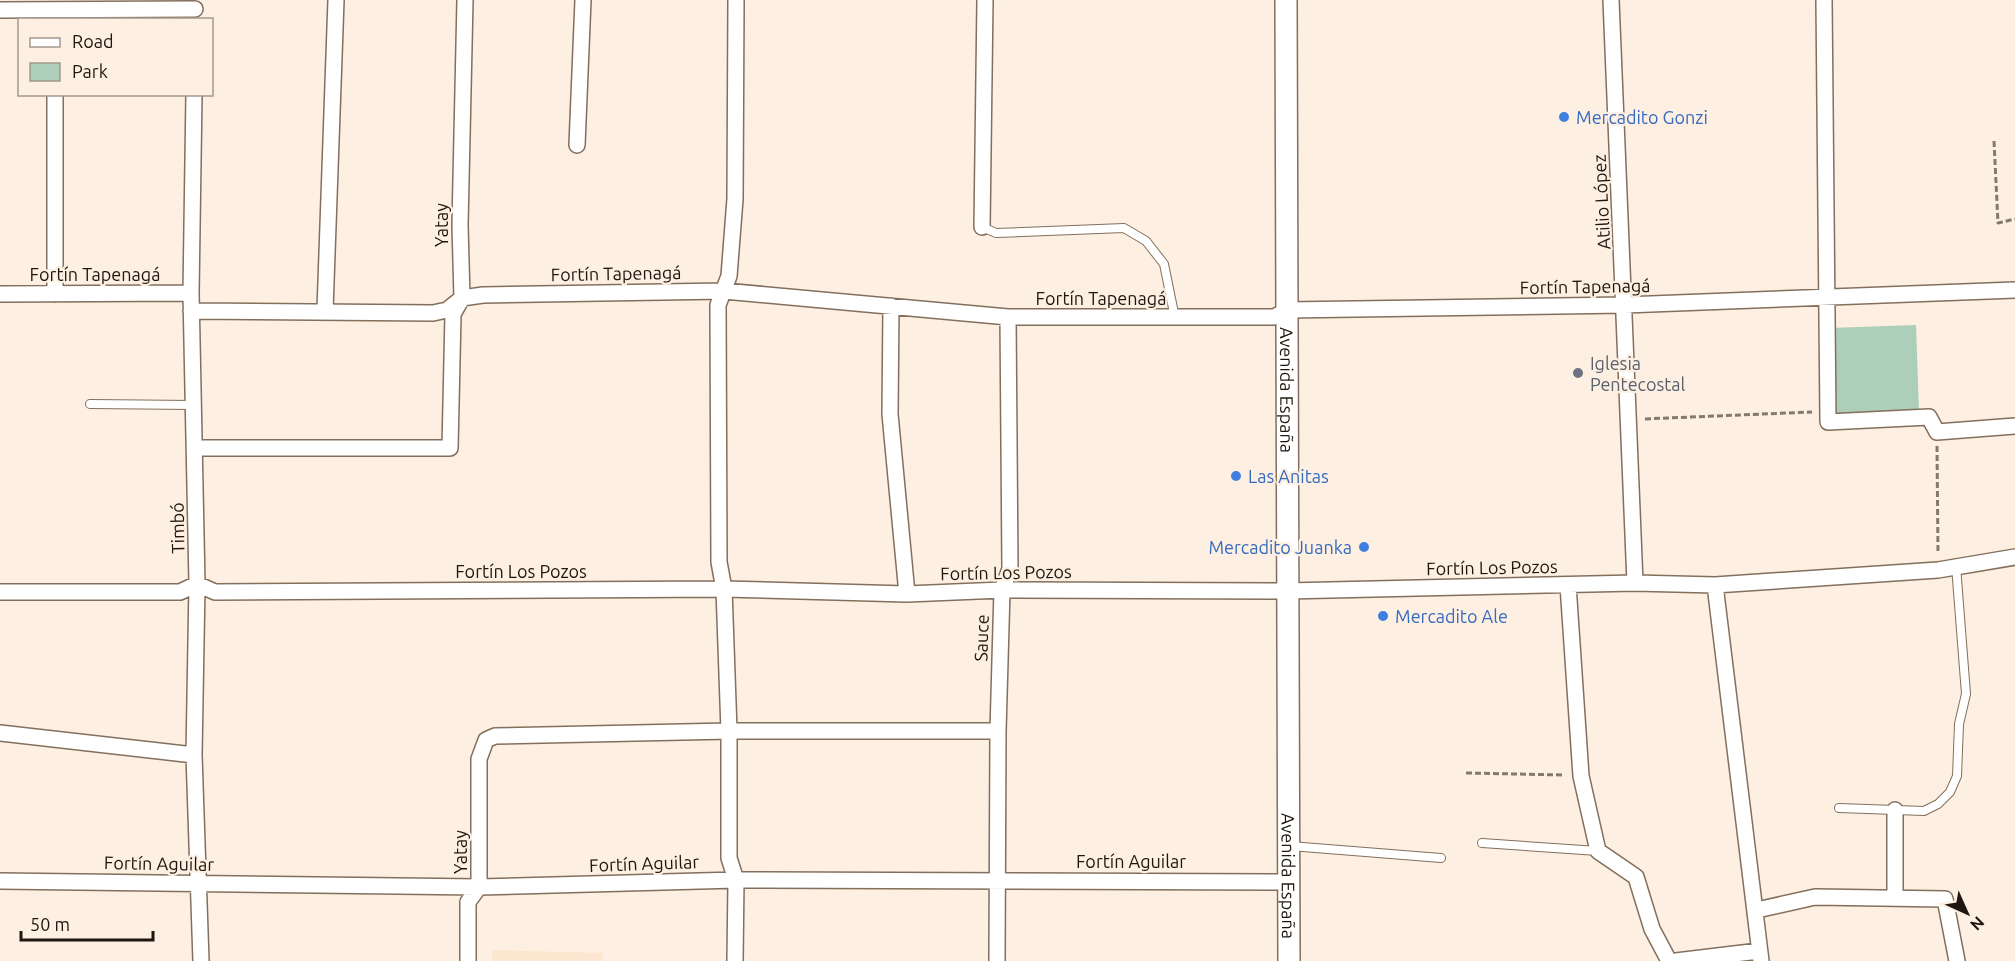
<svg xmlns="http://www.w3.org/2000/svg" width="2015" height="961" viewBox="0 0 2015 961" font-family="Ubuntu,sans-serif">
  <rect width="100%" height="100%" fill="#fdefe2"/>
  <path fill="#fde6cf" d="M492,950L603,953V961H492Z"/>
  <path fill="#adceb8" d="M1916,325L1919,412L1833,415L1830,328Z"/>
  <g fill="none" stroke-linecap="round" stroke-linejoin="round">
    <defs>
      <path id="service" d="M982,227L996,233L1124,228L1146,241L1164,264L1175,318
        M90,404L193,405
        M1839,808L1924,811L1938,804L1950,792L1957,776L1959,724L1966,694L1956,566
        M1482,843L1598,851
        M1290,846L1441,858"/>
      <path id="minor" d="M1611,0L1635,583
        M1824,0L1828,422L1929,417L1937,432L2015,426
        M0,10L195,9
        M55,94V294
        M194,94L191,293L197,584L194,755L201,961
        M577,145L583,0
        M982,227L985,0
        M0,294L191,293
        M891,306L890,414L907,594
        M325,310L336,0
        M191,311L433,313L447,310L462,298L483,295L724,291L1008,317H1274L1287,310L1625,305L2015,290
        M195,448H450L453,314L462,298L460,225L465,0
        M1568,585L1581,776L1598,851L1636,877L1652,929L1669,961
        M1715,585L1761,961
        M0,592H180L197,584L215,592L724,589L907,594L1002,590L1287,591L1635,583L1715,585L1938,570L2015,557
        M0,733L194,755
        M0,881L479,887L736,880L1289,882
        M1895,897V810
        M1757,910L1815,897L1945,899L1957,961
        M468,961V902L479,887V759L486,740L495,736L729,731H998
        M735,961L736,880L729,858V731L724,589L719,562L718,305L729,276L735,199L736,0
        M997,961L998,731L1002,590L1010,569L1008,317
        M1676,961L1759,951"/>
      <g id="secondary">
        <path id="s1" d="M1286,0L1289,961"/>
      </g>
    </defs>
    <use href="#service" stroke="#836f5b" stroke-width="10"/>
    <use href="#minor" stroke="#836f5b" stroke-width="18"/>
    <use href="#secondary" stroke="#836f5b" stroke-width="24"/>
    <path stroke="#84796f" stroke-width="3" stroke-dasharray="6 3" stroke-linecap="butt" d="M1994,141L1998,223L2015,219
      M1645,419L1812,412
      M1937,446L1938,553
      M1466,773L1564,775"/>
    <use href="#service" stroke="#fff" stroke-width="8"/>
    <use href="#minor" stroke="#fff" stroke-width="15"/>
    <use href="#secondary" stroke="#fff" stroke-width="21"/>
  </g>
  <g fill="#3f7fe0" stroke="#fdefe2" stroke-width="2">
    <circle cx="1564" cy="117" r="6"/>
    <circle cx="1236" cy="476" r="6"/>
    <circle cx="1364" cy="547" r="6"/>
    <circle cx="1383" cy="616" r="6"/>
  </g>
  <circle fill="#6b7280" stroke="#fdefe2" stroke-width="2" cx="1578" cy="373" r="6"/>
  <g text-anchor="middle" dominant-baseline="central" stroke-width="4.5" stroke-linejoin="round" paint-order="stroke">
    <g font-size="18" fill="#366cbe" stroke="#fdefe2" text-anchor="start">
      <text x="1576" y="117">Mercadito Gonzi</text>
      <text x="1248" y="476">Las Anitas</text>
      <text x="1352" y="547" text-anchor="end">Mercadito Juanka</text>
      <text x="1395" y="616">Mercadito Ale</text>
    </g>
    <g font-size="18" fill="#1f170f" stroke="#fdefe2">
      <text transform="translate(1601 202) rotate(-93)">Atilio López</text>
      <text transform="translate(441 225) rotate(-90)">Yatay</text>
      <text transform="translate(616 273) rotate(-1)">Fortín Tapenagá</text>
      <text x="95" y="274">Fortín Tapenagá</text>
      <text transform="translate(1585 286) rotate(-1)">Fortín Tapenagá</text>
      <text x="1101" y="298">Fortín Tapenagá</text>
      <text stroke="none"><textPath href="#s1" startOffset="390">Avenida España</textPath></text>
      <text transform="translate(177 528) rotate(-91)">Timbó</text>
      <text transform="translate(1492 567) rotate(-1)">Fortín Los Pozos</text>
      <text x="521" y="571">Fortín Los Pozos</text>
      <text transform="translate(1006 572) rotate(-1)">Fortín Los Pozos</text>
      <text transform="translate(981 638) rotate(-88)">Sauce</text>
      <text transform="translate(460 852) rotate(-90)">Yatay</text>
      <text x="1131" y="861">Fortín Aguilar</text>
      <text transform="translate(159 863) rotate(1)">Fortín Aguilar</text>
      <text transform="translate(644 863) rotate(-2)">Fortín Aguilar</text>
      <text stroke="none"><textPath href="#s1" startOffset="876">Avenida España</textPath></text>
    </g>
    <g font-size="18" fill="#5b616d" stroke="#fdefe2" text-anchor="start">
      <text x="1590" y="363">Iglesia<tspan x="1590" dy="21">Pentecostal</tspan></text>
    </g>
  </g>
  <rect x="18" y="18" width="195" height="78" fill="#fdefe2" stroke="#a4998e" stroke-width="1.5"/>
  <rect x="30" y="38" width="30" height="9" fill="#ffffff" stroke="#a4998e" stroke-width="1.5"/>
  <text x="72" y="48" font-size="18" fill="#1f170f">Road</text>
  <rect x="30" y="63" width="30" height="18" fill="#adceb8" stroke="#a4998e" stroke-width="1.5"/>
  <text x="72" y="78" font-size="18" fill="#1f170f">Park</text>
  <g transform="translate(1967 913) rotate(135)" stroke="#fdefe2" stroke-width="4.5" paint-order="stroke">
  <path d="M0-4.5L10 22L0 15L-10 22Z" fill="#1f170f"/>
  <text y="-9" font-size="16" font-weight="bold" text-anchor="middle" fill="#1f170f">N</text>
  </g>
  <path d="M21 931v9h132v-9" fill="none" stroke="#1f170f" stroke-width="3"/>
  <text x="30" y="931" font-size="18" fill="#1f170f" stroke="#fdefe2" stroke-width="4.5" paint-order="stroke">50 m</text>
</svg>
